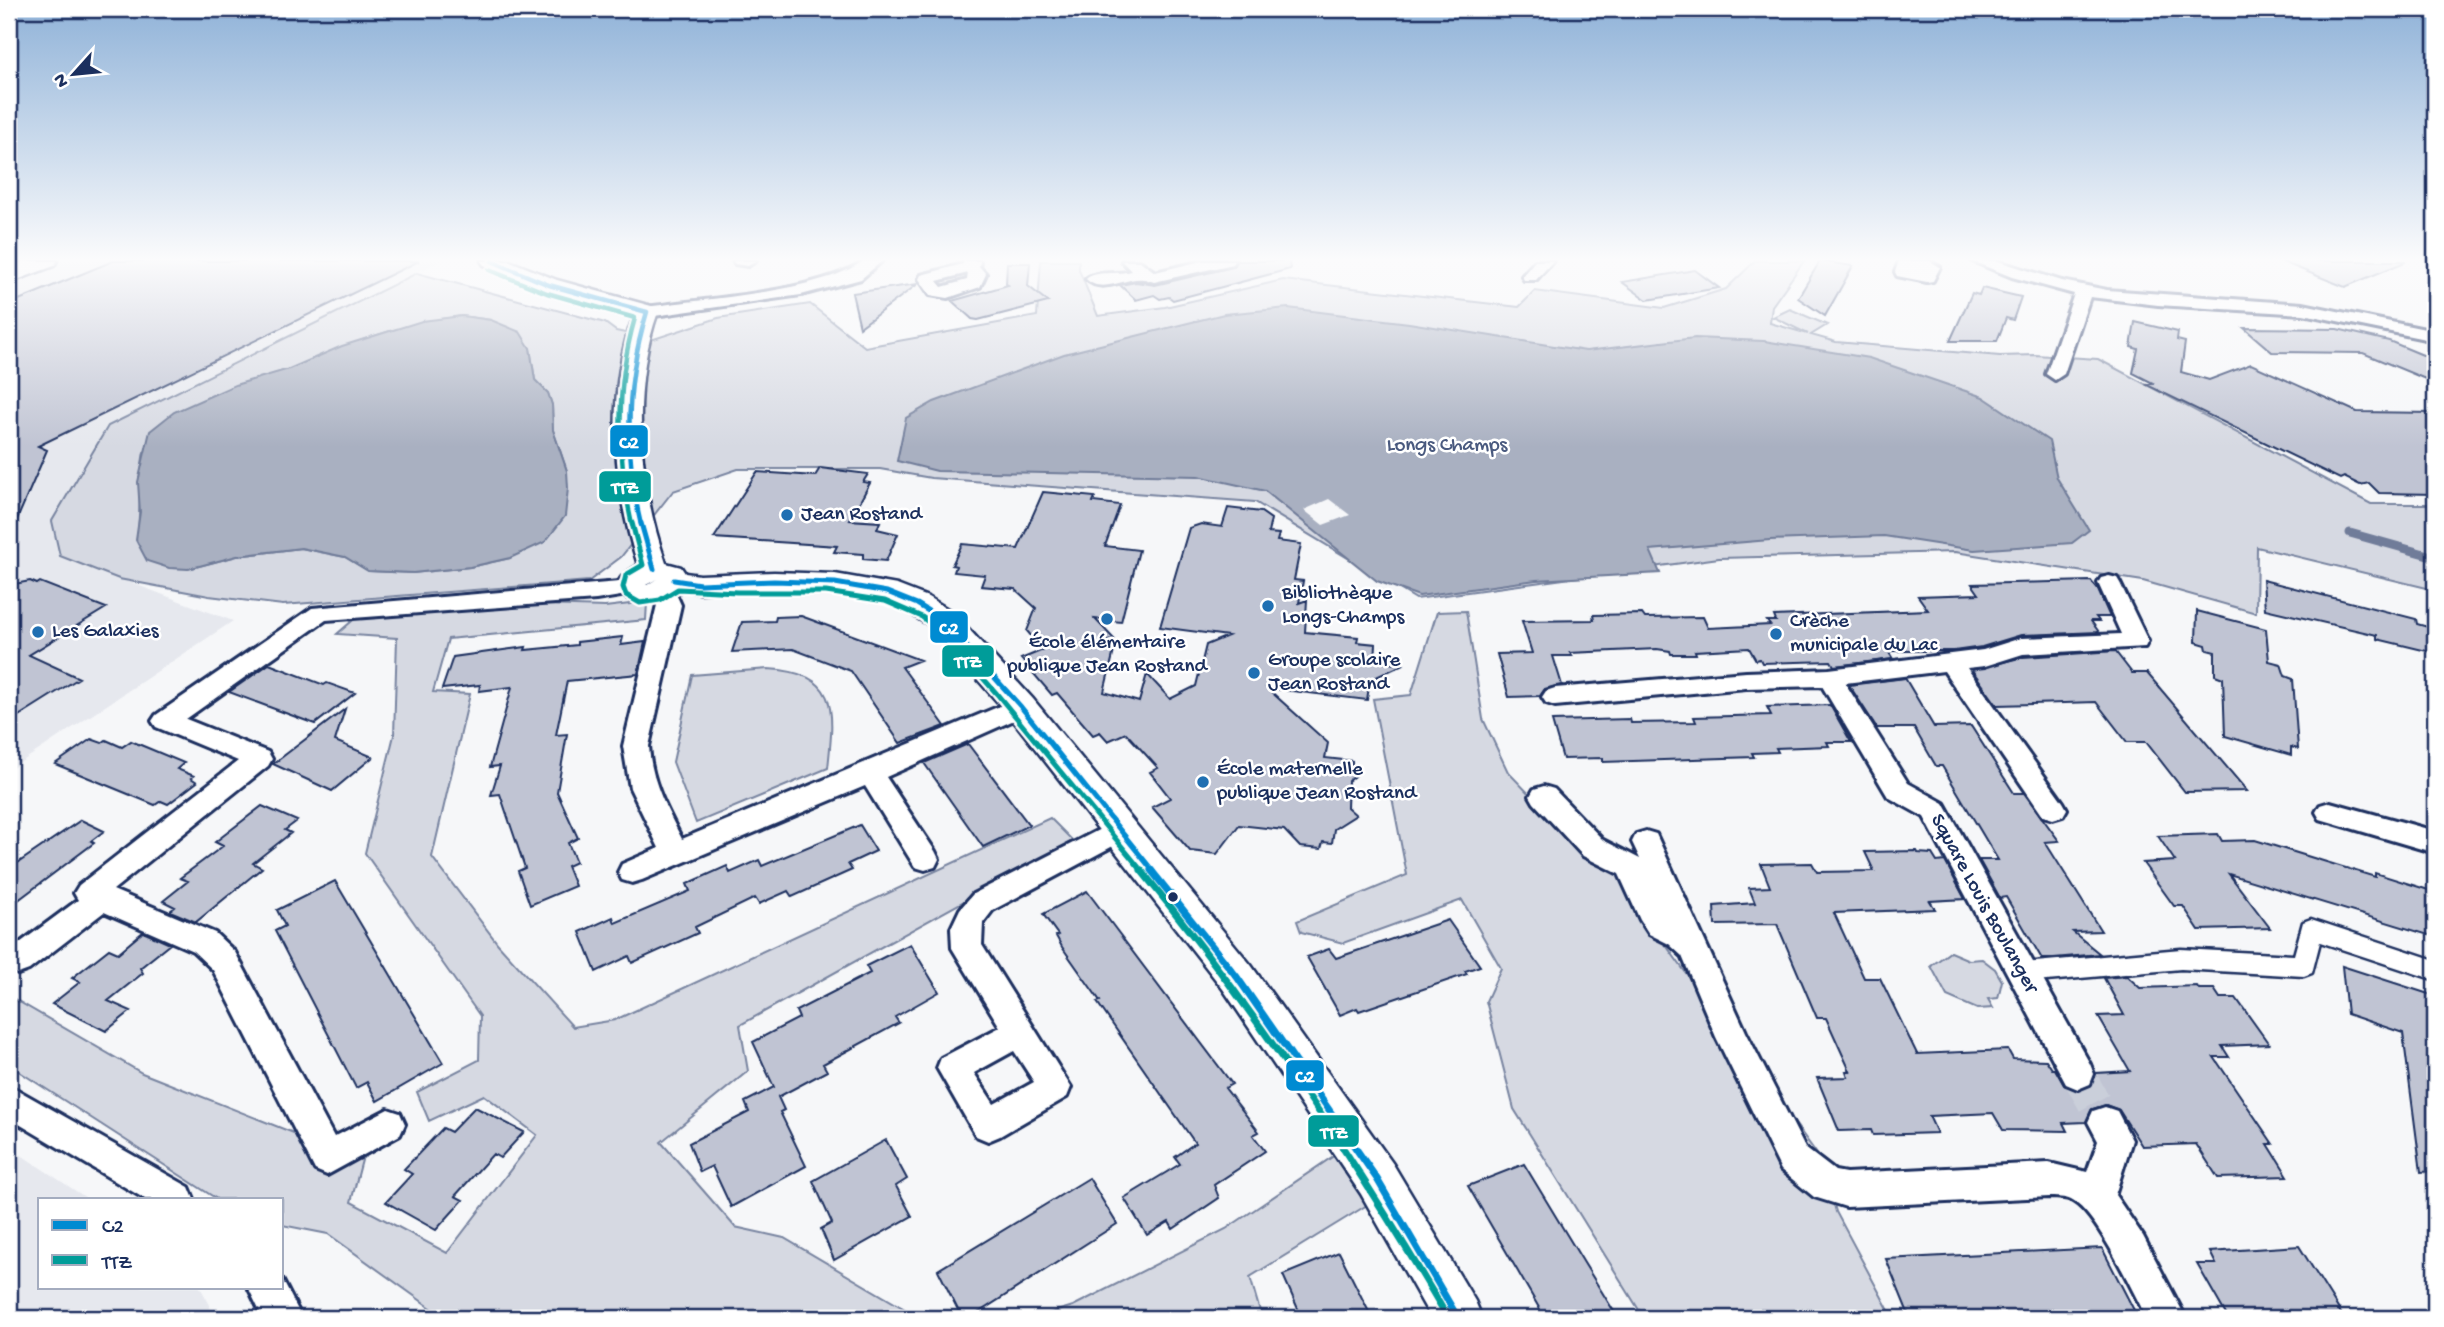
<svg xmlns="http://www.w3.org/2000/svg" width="2444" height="1327" viewBox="0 0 2444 1327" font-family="'Gochi Hand',sans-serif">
  <rect width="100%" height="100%" fill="#f6f7f9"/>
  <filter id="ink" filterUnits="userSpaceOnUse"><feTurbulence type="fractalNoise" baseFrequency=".0143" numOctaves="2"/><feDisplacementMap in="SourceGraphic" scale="14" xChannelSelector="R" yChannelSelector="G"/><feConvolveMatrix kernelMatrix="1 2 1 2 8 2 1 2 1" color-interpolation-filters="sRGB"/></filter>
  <g filter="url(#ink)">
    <path fill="#e6e8ee" d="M64,261H440L108,426L60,556L233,621L9,770V283Z
      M9,1147L88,1199H40V1287H200L210,1305L211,1318H9Z"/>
    <path fill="#d6d9e2" stroke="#7884a0" stroke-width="2" fill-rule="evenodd" d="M1041,261H1079V270L1098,316L1165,307L1283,280L1519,307L1535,291L1664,308L1726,289L1755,261H1804L1772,306L1770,323L1808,334L1773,317L1790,309L1827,325L1811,335L1836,342L2000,356L2035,355L2098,359L2371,504H2435V590L2257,547L2256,613L2143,581L1955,552L1719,558L1416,599L1255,502L931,478L880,469H738L673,491L621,557L589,581L283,605L209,596L119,579L60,556L52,521L108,426L417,273L605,323L616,331L654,339L718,318L810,304L865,347L1037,316ZM462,316L491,320L530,348L535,380L548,393L552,405L553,430L567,471L510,558L470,567L413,573L369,571L345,557L301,548L237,556L188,569L137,540C141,510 138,482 144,452C247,393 341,331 462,316Z
      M647,602L646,620L448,639L433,692L470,694L432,857L498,944L573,1027L615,1020L1050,818L1073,841L740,1025L748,1071L661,1142L735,1227L784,1238L920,1318H445L328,1234L282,1225V1199H217L9,1065V996L142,1073L362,1160L351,1202L447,1253L537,1135L484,1095L429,1121L417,1092L479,1060L480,1016L365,853L394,735L397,638L337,634L359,615L511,604L605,607Z
      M1466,611L1483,719L1508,772L1563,829L1590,824L1631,897L1822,1161L1836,1212L1893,1318H1644L1514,1109L1486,1001L1501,968L1462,900L1343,943L1301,932L1297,921L1407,875L1373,699L1411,695L1437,612Z
      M768,669C840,673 834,710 828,768L696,823L673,762L692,675Z
      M1950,952L1969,960L1982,959L1995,969L2002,981L1998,998L1988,999L1993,1008L1977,1009L1947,996L1931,966Z
      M1341,1151L1372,1202L1250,1277L1262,1318H1035L1073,1306L1226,1229Z"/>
    <path fill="#a9b0c1" stroke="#707c99" stroke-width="2" d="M1288,308L1409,323L1586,351L1695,338L1764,341L1869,358L1983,397L2049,441L2057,478L2089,530L2072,543L1974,550L1884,536L1770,540L1650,550L1660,573L1536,580L1419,596L1377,581L1265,491L1198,476L937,471L897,461L906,418L934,402L1064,354L1224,314Z
      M462,316L491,320L520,332L530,348L535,380L548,393L552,405L553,430L567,471L568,488L565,516L545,542L510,558L470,567L413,573L368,571L345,557L301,548L237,556L188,569L169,568L147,561L136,540L140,512L138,482L150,431L174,412L235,385L289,369L342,346L422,321Z"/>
    <path fill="#f6f7f9" d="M1329,499L1350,515L1323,525L1304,510Z"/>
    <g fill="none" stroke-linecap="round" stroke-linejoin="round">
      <path stroke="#707c99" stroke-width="9" d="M2350,533L2435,557"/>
    </g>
    <path fill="#c0c4d3" stroke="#1b2f5e" stroke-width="2" d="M113,261H419L38,446L47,450L9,538V304Z
      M1237,261H1289L1290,269L1173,300L1169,297L1160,299L1154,295L1136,300L1120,285L1136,282L1155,285L1234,267Z
      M1820,261L1853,266L1825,316L1798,298Z
      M2280,261H2405V262L2345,287Z
      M1007,263H1030L1028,286L1048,302L978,320L972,319L952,301L1008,285L1006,284Z
      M1695,270L1719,288L1647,300L1622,282Z
      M918,284L860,327L852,293Z
      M1982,288L2021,297L2013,320L2006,318L1997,341H1950L1972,293L1979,295Z
      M2135,322L2178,332L2177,340L2185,342L2181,372L2209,380L2251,364L2357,412L2435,413V494L2379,493L2369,483L2360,485L2344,477L2340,479L2147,385L2153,383L2133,373L2138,349L2131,347Z
      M2244,328L2337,329L2389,341L2435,360V383L2363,353L2272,352Z
      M820,468L868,474L863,482L870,483L850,520L880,522L877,529L898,534L886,561L863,559V554L834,552L837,546L714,538L757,472L815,476Z
      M1043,492L1095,497L1093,502L1120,505L1105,546L1139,550L1121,622L1095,619L1114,639L1106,642L1114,651L1104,692L1139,702L1147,674L1170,699L1196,686L1206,645L1228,636L1160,627L1189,528L1201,524L1222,527L1228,508L1261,512L1271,519L1268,533L1279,534L1277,541L1301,544L1294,580L1303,581L1299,603L1307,600L1305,632L1358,637L1357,642L1376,644L1375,661L1402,665L1370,680L1367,700L1267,688L1328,743L1325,758L1352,761V768L1358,773L1348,781L1347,807L1356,815L1334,829L1332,843L1323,842L1321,849L1300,847L1284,830L1239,825L1217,854L1190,851L1152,807L1170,798L1150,772L1158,768L1126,733L1108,741L1100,732L1093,735L1057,693L1052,695L1021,659L1043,650L1027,631L1036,608L1015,589L981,586L985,575L954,572L956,566L952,565L962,544L1018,549Z
      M2263,580L2416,619L2417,624L2435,629V653L2377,639V635L2265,609Z
      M30,581L37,584L40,582L106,608L29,655L79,678L9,722V585Z
      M2091,581L2098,590L2110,617H2096L2099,621H2091L2099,632L2021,635L1982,647L1954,651H1888L1893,659L1834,666L1831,661L1762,663L1760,659L1756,660L1749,648L1695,651L1696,654H1671L1670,651L1657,649L1570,653L1572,656H1553L1562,685L1545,689L1540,696L1509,697L1497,654L1532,653L1522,621L1594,620L1593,615L1642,614L1645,618L1703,617L1708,628L1770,625L1767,621H1776L1774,616L1928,610L1918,596L1979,594L1972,584Z
      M2197,611L2266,629L2269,661L2281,664L2285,676L2293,679L2298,749L2291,747V755L2225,736L2223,678L2215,675V652L2207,650L2206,645L2196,642Z
      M801,616L920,660L902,667L945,726L900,743L851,671L793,649L732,652L742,622L775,621L776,617Z
      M623,637L621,645L645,642L638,674L567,681L556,735L567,734L557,792L578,838L568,843L576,862L567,866L575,886L530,905L518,871L525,868L500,794L491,795L500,766L490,767L512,687L479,691L480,685L442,689L453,657L526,647L525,650L577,645V642Z
      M2115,651L2132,673H2147L2247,791L2185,792L2146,742H2127L2096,702L1997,705L1972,670L2023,657Z
      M269,664L324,685L327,683L355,693L315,724L229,692Z
      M1905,678L1934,727L1971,726L2014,793H2024L2043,819L2059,841L2045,842L2101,931L2073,932L2100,954L2042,959L2006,897L2000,898L1979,860H1998L1942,766H1936L1914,728H1877L1849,685Z
      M1830,705L1851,742H1827L1829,746L1776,748L1778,752L1752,753L1754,757L1603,762V758L1563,759L1552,721L1630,719L1631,723L1696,722L1694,717L1771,715L1767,707Z
      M345,709L335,741L373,757L332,791L273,764Z
      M91,739L102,743L106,740L122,747L131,741L184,763L177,769L194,776L191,778L197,782L168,804L161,801L155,805L55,764Z
      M968,744L1029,825L983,847L924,763Z
      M262,806L297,821L285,830L291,833L253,863L262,868L196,922L170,911L175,907L163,901L188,881L180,878L223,846L215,842Z
      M81,820L104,831L91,841L94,843L9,907V869Z
      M860,825L876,851L848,864L852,870L792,897L788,891L759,904L755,898L695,927L698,933L632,963L629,956L596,972L580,932L613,917L615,923L690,891L687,884L727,866L730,873L759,860L762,866Z
      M2218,834L2222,841L2255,840L2375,877V873L2435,892V937L2229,874L2270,928L2199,930L2183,906H2174L2143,863L2175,861L2158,836Z
      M1917,851L1918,853L1932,854L1937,862L1945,861L1965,899L1930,901L1935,909L1834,913L1864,978H1880L1917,1054L2008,1050L2013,1059L2046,1060L2052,1069H2055L2064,1085L2079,1091L2092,1085L2096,1073L2130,1071L2098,1016L2124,1015L2104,978L2127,976L2140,988L2197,986L2199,989H2214L2220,998H2236L2269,1044L2222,1046L2229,1057H2214L2273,1144H2268L2288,1176L2218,1178L2196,1144L2142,1146L2119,1110L2106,1105L2092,1109L2086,1122L2063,1123L2067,1131L2003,1130L1993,1113L1929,1116L1937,1133L1873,1135L1871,1130L1839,1131L1817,1078L1848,1077L1846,1071H1850L1826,1018H1817L1777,924L1715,925L1714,906L1755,903L1749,888L1770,887L1761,864L1812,863L1817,872L1874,871L1865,852Z
      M335,881L443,1063L377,1101L367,1082L356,1088L275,931L285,926L277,910Z
      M1087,891L1232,1084L1225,1088L1259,1132L1253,1135L1265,1151L1214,1185L1219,1198L1173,1229L1169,1222L1147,1235L1124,1198L1180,1164L1175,1157L1195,1143L1097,1002L1100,1001L1062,947L1056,936L1058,935L1043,914Z
      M1448,920L1480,966L1465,971L1467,974L1359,1011L1357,1008L1340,1015L1307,957L1329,949L1336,958Z
      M143,932L170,944L140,968L143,973L108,1001L131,1011L106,1031L52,1004L80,982L72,978L109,949L118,953Z
      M910,944L939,992L895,1017L899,1023L823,1064L827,1071L778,1097L784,1110L780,1112L806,1166L731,1207L712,1166L700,1172L689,1143L749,1112L745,1102L774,1087L753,1042L799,1018L796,1011L870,973L866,966Z
      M2342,966L2435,996V1171L2421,1172L2403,1033L2347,1014Z
      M475,1107L524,1132L500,1158L493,1154L455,1196L463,1200L436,1230L386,1202L412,1174L404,1169L443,1128L451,1132Z
      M886,1140L907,1179L896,1186L912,1216L834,1260L821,1229L832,1223L813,1181Z
      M1524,1164L1584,1263L1618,1318H1545L1468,1186Z
      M1089,1178L1117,1224L970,1318H962L938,1270Z
      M2299,1246L2344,1318H2228L2197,1264H2216L2210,1252Z
      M2102,1248L2138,1318H1910L1886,1259Z
      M1339,1252L1372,1318H1302L1283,1275Z"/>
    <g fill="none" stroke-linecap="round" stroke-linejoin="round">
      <path stroke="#cacfda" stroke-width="33" stroke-dasharray="33 17" stroke-linecap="butt" d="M2078,1074L2105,1122"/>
      <defs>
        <path id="pedestrian" d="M2311,919L2435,960V980L2320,942L2312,973L2304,976L2181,969L2023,983L2014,980L2011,973L2014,966L2023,963L2181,949L2294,955L2303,922Z"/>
        <path id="minor" d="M733,261H756L748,266L735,264Z
          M863,261H882L861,279L801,295L647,317L638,312L647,307C702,299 821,292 863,261Z
          M964,261H980L979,266L986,274L980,287L948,298L930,295L919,279L921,275L963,264ZM968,273L967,280L942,287L937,281Z
          M1122,261H1140L1155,272L1202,261H1235L1233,264L1154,282C1150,281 1147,279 1143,279C1125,277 1102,295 1086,279C1095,270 1118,275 1131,271Z
          M1535,261H1553L1536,280H1524L1522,276Z
          M1899,261H1930L1940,267L1933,281L1927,282L1897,276L1895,272Z
          M1972,261H1998L2062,281L2107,290L2303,304L2435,331V341L2303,314L2158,305L2090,297L2064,374L2055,380L2046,374L2074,294L2012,277Z
          M2109,576L2117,578L2120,583L2148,641L2145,647L2023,654L1985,666L1967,668L2063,802L2067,809L2063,816L2053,819L2043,816L1944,671L1845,683L1908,783L1944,803L2090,1064L2094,1074L2090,1084L2078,1089L2066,1084L1924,817L1888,797L1822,686L1746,688L1555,706L1546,703L1542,697L1546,691L1555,688L1746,672L1829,669L1983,650L2021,638L2121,634L2098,583L2101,578Z
          M631,581L639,583L642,588L639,593L596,600L326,620L186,719L268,752L272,759L268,766L113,890L215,933L235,952L334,1137L388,1109L400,1113L405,1124L400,1135L327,1175L315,1170L213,970L193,951L104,912L29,970L18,974L9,970V951L78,900L74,893L79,885L238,761L156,727L152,721L156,715L312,608Z
          M664,583L672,585L681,605L649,746C651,781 666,808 682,839L1012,701L1021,698L1030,701L1034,707L1030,713L886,777L935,851L939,859L935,867L925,870L915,867L865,786L642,880L632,883L622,880L618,872L622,864L659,848L630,788L623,746L657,605L652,590L656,585Z
          M1544,786L1554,789L1603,840L1640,859L1632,842L1636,834L1646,831L1656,834L1746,1032L1805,1148L1835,1171L1846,1173L2049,1163L2087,1172L2098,1141L2088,1122L2093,1111L2105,1107L2117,1111L2132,1140L2115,1195L2143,1236L2186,1318H2147C2132,1291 2097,1212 2071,1200C2065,1197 2056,1197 2049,1197L1846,1207L1814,1197L1781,1170L1716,1037L1682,956L1669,944L1649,934L1640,920L1619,874L1583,856L1534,803L1530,796L1534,789Z
          M2330,802L2435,831V853L2320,819L2316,812L2320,805Z
          M1120,819L1130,823L1134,830L1130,837L993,910L983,923L982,945L1071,1087L1067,1097L1000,1136L988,1141L976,1136L937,1068L941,1058L1000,1027L952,948L951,928L960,909L973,894ZM1014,1051L1034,1082L994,1104L974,1073Z
          M9,1085L189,1187L194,1199H145L9,1118Z
          M282,1279L302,1318H263L248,1287H282Z"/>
        <path id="tertiary" d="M481,261H510L557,280L655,307L658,312C630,390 639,486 666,563L681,567L685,573L700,575L774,572L835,574L897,585L928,597L954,613L1033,699L1251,965L1393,1164L1475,1301L1482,1318H1431L1361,1194L1223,989L1009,715L932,627L906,611L880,600L835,592L774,590L700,593L682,590C664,606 631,610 616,588C620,575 626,572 638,565C613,488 605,392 634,315L541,290L484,265ZM657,579L646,585H647Z"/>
        <path id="secondary" d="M24,261H57L54,266L9,283V268Z"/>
      </defs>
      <use href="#pedestrian" stroke="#1b2f5e" stroke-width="5"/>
      <use href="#minor" stroke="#1b2f5e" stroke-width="6"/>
      <use href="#tertiary" stroke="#1b2f5e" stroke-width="5"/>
      <use href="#secondary" stroke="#1b2f5e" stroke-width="5"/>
      <use href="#pedestrian" fill="#fff" fill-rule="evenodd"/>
      <use href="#minor" fill="#fff" fill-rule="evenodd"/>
      <use href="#tertiary" fill="#fff" fill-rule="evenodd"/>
      <use href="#secondary" fill="#fff" fill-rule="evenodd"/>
      <defs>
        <path id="bus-1-far2" d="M492,261L549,285L647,312
          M641,525C624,453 625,383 647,312"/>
        <path id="bus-1-far1" d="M641,523L654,569
          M674,580L700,584L774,581L835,583L887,592L917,604L943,620L1021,707L1153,871"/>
        <path id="bus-1" d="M1151,870L1237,977L1377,1179L1458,1318"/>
        <path id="bus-2-far2" d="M489,270L547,293L635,318C615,387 617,456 632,525"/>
        <path id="bus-2-far1" d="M632,523L643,565L626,575L623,587L626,595L640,603L660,600L678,589L737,592H826L885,601L922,617L947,637L997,694L1142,871"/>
        <path id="bus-2" d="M1141,870C1256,1011 1356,1161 1448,1318"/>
      </defs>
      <use href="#bus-1-far2" stroke="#fff" stroke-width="9"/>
      <use href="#bus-1-far1" stroke="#fff" stroke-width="10"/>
      <use href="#bus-1" stroke="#fff" stroke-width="12"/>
      <use href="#bus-2-far2" stroke="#fff" stroke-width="9"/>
      <use href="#bus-2-far1" stroke="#fff" stroke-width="10"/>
      <use href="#bus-2" stroke="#fff" stroke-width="12"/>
      <use href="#bus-1-far2" stroke="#008bd2" stroke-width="4.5"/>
      <use href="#bus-1-far1" stroke="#008bd2" stroke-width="5"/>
      <use href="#bus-1" stroke="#008bd2" stroke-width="7"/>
      <use href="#bus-2-far2" stroke="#009c99" stroke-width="4.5"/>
      <use href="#bus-2-far1" stroke="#009c99" stroke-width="5"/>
      <use href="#bus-2" stroke="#009c99" stroke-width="7"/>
    </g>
  </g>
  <linearGradient id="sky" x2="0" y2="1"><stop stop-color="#8fb2d8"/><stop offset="0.58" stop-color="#fbfbfc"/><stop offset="1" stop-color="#fbfbfc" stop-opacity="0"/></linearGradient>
  <rect width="2444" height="447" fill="url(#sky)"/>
  <g fill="#1f6fb2" stroke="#fff" stroke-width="2.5">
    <circle cx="787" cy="515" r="7"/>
    <circle cx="1268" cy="606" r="7"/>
    <circle cx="1107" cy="619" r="7"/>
    <circle cx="38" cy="632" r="7"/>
    <circle cx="1776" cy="634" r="7"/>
    <circle cx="1254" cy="673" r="7"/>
    <circle cx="1203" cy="782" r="7"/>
  </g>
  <circle fill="#1b2f5e" stroke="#fff" stroke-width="2.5" cx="1173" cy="897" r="6"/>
  <g text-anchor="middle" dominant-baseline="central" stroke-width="5" stroke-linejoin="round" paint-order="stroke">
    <g font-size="21" fill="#4a5a7f" stroke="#fff">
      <text x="1447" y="446">Longs Champs</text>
    </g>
    <g font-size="21" fill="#1b2f5e" stroke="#fff" text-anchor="start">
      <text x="801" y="515">Jean Rostand</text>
      <text x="1282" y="594">Bibliothèque<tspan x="1282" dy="24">Longs-Champs</tspan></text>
      <text x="1790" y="622">Crèche<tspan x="1790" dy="24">municipale du Lac</tspan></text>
      <text x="52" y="632">Les Galaxies</text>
      <text x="1107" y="643" text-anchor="middle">École élémentaire<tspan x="1107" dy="24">publique Jean Rostand</tspan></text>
      <text x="1268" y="661">Groupe scolaire<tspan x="1268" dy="24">Jean Rostand</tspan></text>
      <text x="1217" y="770">École maternelle<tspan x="1217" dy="24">publique Jean Rostand</tspan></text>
    </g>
    <g font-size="21" fill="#1b2f5e" stroke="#fff">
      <text transform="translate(1983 904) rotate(61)">Square Louis Boulanger</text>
    </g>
  </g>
  <g stroke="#fff" stroke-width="2.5">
    <rect x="609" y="424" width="40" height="34" rx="7" fill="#008bd2"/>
    <rect x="598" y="470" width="54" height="33" rx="7" fill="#009c99"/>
    <rect x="929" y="610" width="40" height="34" rx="7" fill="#008bd2"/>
    <rect x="941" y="644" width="54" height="34" rx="7" fill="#009c99"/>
    <rect x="1285" y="1059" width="40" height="33" rx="7" fill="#008bd2"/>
    <rect x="1307" y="1114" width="53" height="34" rx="7" fill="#009c99"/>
  </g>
  <g font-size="19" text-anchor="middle" font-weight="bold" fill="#fff">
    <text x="629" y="448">C2</text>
    <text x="625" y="493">TTZ</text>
    <text x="949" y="634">C2</text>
    <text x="968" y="667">TTZ</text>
    <text x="1305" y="1082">C2</text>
    <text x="1334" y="1138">TTZ</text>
  </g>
  <rect width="2444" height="1327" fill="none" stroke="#fff" stroke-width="35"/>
  <rect x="18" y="18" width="2409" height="1292" fill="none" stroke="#1b2f5e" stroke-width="2.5" filter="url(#ink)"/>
  <rect x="38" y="1198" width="245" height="91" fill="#ffffff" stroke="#a4acbf" stroke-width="2"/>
  <rect x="52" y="1220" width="35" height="10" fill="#008bd2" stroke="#a4acbf" stroke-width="2"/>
  <text x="102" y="1232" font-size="21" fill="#1b2f5e">C2</text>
  <rect x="52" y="1255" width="35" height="10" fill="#009c99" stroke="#a4acbf" stroke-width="2"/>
  <text x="102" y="1268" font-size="21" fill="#1b2f5e">TTZ</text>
  <g transform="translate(74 74) rotate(243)" stroke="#ffffff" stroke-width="5" paint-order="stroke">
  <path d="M0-5L12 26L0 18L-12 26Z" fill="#1b2f5e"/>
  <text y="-10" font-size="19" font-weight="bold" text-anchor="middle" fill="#1b2f5e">N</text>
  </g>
</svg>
